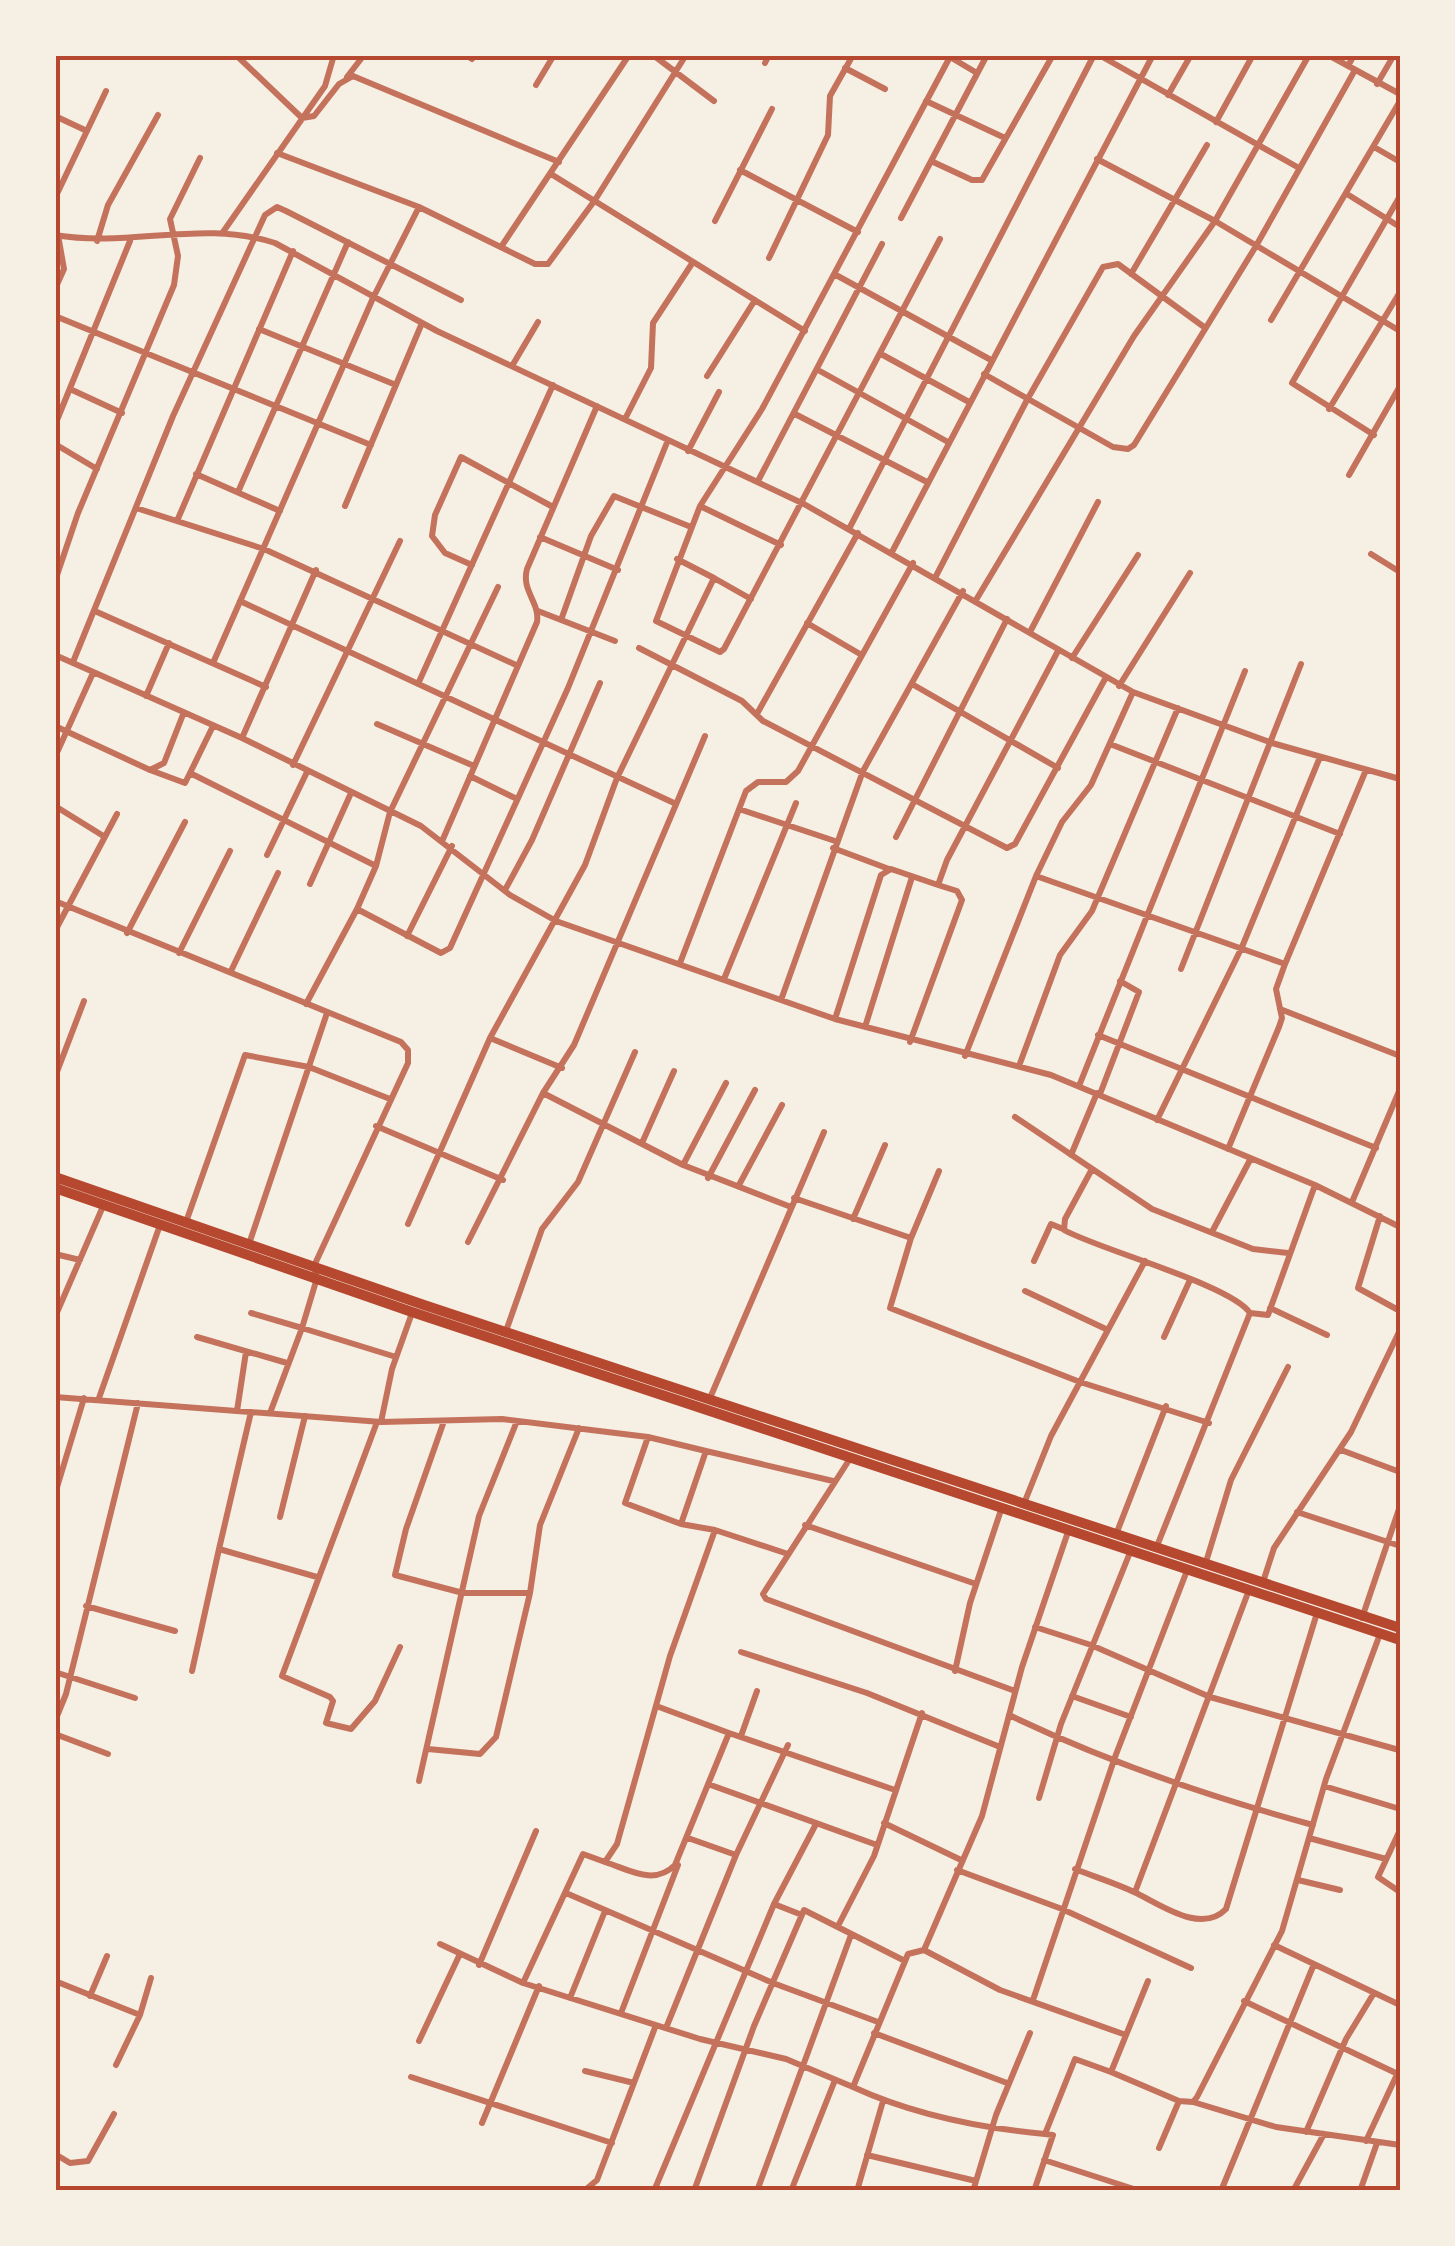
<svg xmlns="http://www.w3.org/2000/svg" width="1455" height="2246" viewBox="0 0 1455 2246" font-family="'Fira Sans',sans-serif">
  <rect width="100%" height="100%" fill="#f6efe4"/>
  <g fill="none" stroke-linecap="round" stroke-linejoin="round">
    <path stroke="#c5725c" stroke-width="6" d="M236,55L302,118L314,116L339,84L353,76L559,162
      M466,55L472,59
      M653,55L714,101
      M1099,55L1299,168
      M1328,55L1400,94
      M950,57L977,73
      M765,63L769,55
      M1348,66L1354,55
      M845,68L885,89
      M347,77L364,55
      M1377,84L1394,55
      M536,85L554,55
      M1168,95L1191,55
      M926,101L1005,138
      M55,116L87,131
      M1216,122L1253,55
      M1374,147L1400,162
      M277,153L419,207L535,264H548L595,200L686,55
      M1097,159L1215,221L1400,331
      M931,161L972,180H982L1053,55
      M740,170L858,232
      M551,174L805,331
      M1347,194L1400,227
      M55,198L106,91
      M901,218L987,55
      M715,221L772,109
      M223,232L325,86L334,55
      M55,235C132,248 201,219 275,243L437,331L804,504L1133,692L1272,743L1400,779
      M940,239L724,649L720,652L656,621L700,506L762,409L951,55
      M97,241L108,205L158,115
      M501,247L629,55
      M769,258L828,135L830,96L853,55
      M1131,274L1207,145
      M836,275L991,360
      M55,289L64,269L58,235
      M55,316L371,445
      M1271,320L1400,101
      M259,329L396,385
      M881,354L969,402
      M512,366L538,322
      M818,370L948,442
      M984,374L1113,447L1128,449L1134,445L1256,246L1355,70
      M707,376L755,300
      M70,389L122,413
      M1329,409L1400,292
      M795,414L927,482
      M625,419L651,368L653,323L693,262
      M55,425L130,241
      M1374,435L1292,383L1400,196
      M55,444L97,469
      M688,451L719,392
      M196,474L280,511
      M1349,475L1400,386
      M758,481L882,244
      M238,492L348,242
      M345,506L422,323
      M700,506L781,545
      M136,508L264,549L516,665
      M177,521L293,251
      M849,529L1094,55
      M540,537L618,570
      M892,552L1153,55
      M1371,554L1400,572
      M472,565L445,553L432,536L435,515L461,457L553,507
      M936,576L1027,400L1103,267L1118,264L1204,327
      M714,578L751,599
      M55,581L78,513L174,285L178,256L170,219L200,158
      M976,600L1134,336L1215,221L1309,55
      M240,601L674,803
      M538,611L615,641
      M97,612L266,687
      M561,620L591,536L614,496L691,527
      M807,623L860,654
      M1030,632L1098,502
      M639,648L742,701L763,721L1007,848L1015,844L1105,679
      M55,655L242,738L421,826L510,895L556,921L835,1019L1051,1075L1315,1185L1400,1227
      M1072,658L1138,555
      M73,662L173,416L265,215L277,207L286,211L461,300
      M213,663L373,298L419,207
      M418,684L553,385
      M912,684L1058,768
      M1119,686L1190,573
      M146,696L169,643
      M758,712L858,533
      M377,724L474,766
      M55,726L150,770L164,763L184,712
      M242,738L316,570
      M1110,744L1340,834
      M55,757L93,673
      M293,765L400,541
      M150,770L185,783L190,773L376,866
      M190,773L213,726
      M470,776L517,799
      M55,806L105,837
      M739,809L835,841
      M896,837L1007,619
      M443,839L537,622C540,602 521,591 527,569L597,406
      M833,848L889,869
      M267,855L307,772
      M1036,876L1285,964
      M310,884L351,793
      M505,890L532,840L600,683
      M55,901L401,1042L408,1050V1063L314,1266L317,1278L302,1328L251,1313
      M357,909L441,953L450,948L568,688L668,440
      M55,931L117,814
      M127,933L185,822
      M407,936L452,846
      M179,953L230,851
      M680,963L746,791L758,782H786L798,771L913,563
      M1181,969L1301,664
      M231,971L278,873
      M724,979L796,803
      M781,1000L863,771L963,591
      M306,1004L357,909L376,866L390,812L498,587
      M1280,1009L1400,1056
      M835,1019L881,875L891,869L938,885
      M865,1027L912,877
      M1098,1035L1376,1148
      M490,1038L562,1068
      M910,1042L962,900L957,891L938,885L947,860L1058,651
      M965,1056L1036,876L1062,822L1091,785L1133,692
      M1019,1066L1060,955L1092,911L1178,708
      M55,1077L84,1001
      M726,1083L683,1165L791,1207
      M1079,1086L1245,671
      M543,1093L683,1165
      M1100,1094L1139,992L1120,981
      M1015,1117L1152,1209L1253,1249L1288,1253
      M1157,1120L1242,947L1320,757
      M376,1126L503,1180
      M642,1143L674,1071
      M1228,1149L1279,1027L1282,1018L1276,989L1285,964L1366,770
      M1071,1155L1097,1093
      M1092,1169L1065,1219L1064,1230C1100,1250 1232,1285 1250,1313L1157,1546
      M939,1171L911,1238L890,1308L1080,1382L1209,1423
      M708,1178L755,1090
      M739,1185L782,1105
      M794,1198L911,1238
      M1352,1202L1400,1089
      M1380,1216L1358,1288L1400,1311
      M853,1219L885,1145
      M186,1222L245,1055L309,1067L390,1099
      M408,1224L490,1038L585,865L617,778L714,578L677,559
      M1213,1230L1250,1160
      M468,1242L543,1093L574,1045L705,736
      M249,1244L327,1013
      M55,1254L80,1260
      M1034,1261L1051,1224L1063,1229
      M1025,1291L1108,1330
      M1270,1308L1327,1335
      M1250,1313L1268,1315L1315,1185
      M55,1317L104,1204
      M506,1331L542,1229L578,1182L635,1052
      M197,1337L287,1363
      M1164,1337L1190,1280
      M55,1397L381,1422L502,1419L648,1437L706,1451
      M99,1398L160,1225
      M710,1398L824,1132
      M237,1411L246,1352
      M270,1413L302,1328L396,1357
      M444,1421L406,1529L395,1575L463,1593H530
      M377,1422L282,1676L330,1697L333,1701L326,1723L351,1729L375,1701L400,1647
      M381,1422L392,1369L412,1313
      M648,1437L625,1503L681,1524
      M1341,1450L1400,1472
      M851,1457L763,1594L766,1599L1015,1691
      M55,1494L84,1398
      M1025,1501L1051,1436L1145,1261
      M1297,1512L1400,1546
      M280,1517L305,1416
      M805,1525L976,1584
      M715,1530L670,1656L617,1844L605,1862L583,1854L523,1983L700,2039L786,2059L853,2087
      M1117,1532L1166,1406
      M219,1549L251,1412
      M788,1554L715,1530L681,1524L706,1451L833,1481
      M1206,1562L1231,1480L1288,1367
      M1263,1582L1274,1548L1351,1432L1400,1330
      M86,1606L175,1631
      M1362,1618L1400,1506
      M1035,1627L1091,1645L1210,1697L1399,1750
      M741,1652L867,1693L1000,1747
      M192,1671L219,1549L317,1577
      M955,1671L970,1603L1002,1507
      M55,1672L135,1698
      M1072,1696L1131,1717
      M659,1707L729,1733
      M1009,1715C1105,1761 1210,1797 1313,1825
      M55,1721L66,1694L138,1403
      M55,1734L108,1754
      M741,1736L757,1691
      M428,1749L480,1754L496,1737L530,1593L540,1525L579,1428
      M419,1781L479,1516L517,1421
      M708,1784L877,1845
      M1324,1786L1400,1809
      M1039,1798L1061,1724L1131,1550
      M884,1823L961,1860
      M1400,1830L1378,1877L1400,1892
      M688,1838L736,1855
      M1309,1838L1386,1859
      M605,1862C630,1870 654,1886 675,1865L729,1733L895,1790
      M1075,1869C1095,1877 1115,1883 1134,1892C1160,1904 1201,1935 1226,1909L1317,1613
      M957,1870L1062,1909L1191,1968
      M1298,1880L1340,1890
      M1135,1892L1249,1590
      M566,1893L773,1983L878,2022
      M774,1904L816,1824
      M838,1926L874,1856L922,1713
      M55,1933L56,1931
      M440,1944L523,1983
      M1274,1945L1400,2005
      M924,1950L982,1816L1022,1667L1069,1529
      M479,1965L536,1831
      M55,1981L140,2015
      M90,1996L107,1956
      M570,1998L605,1911
      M1033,2000L1115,1757L1188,1568
      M1244,2001L1400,2075
      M621,2013L678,1865
      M666,2028L736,1855L788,1745
      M874,2033L1007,2083
      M1126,2035L1000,1990L924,1950L908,1954L853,2087C914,2115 979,2128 1045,2134L1075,2059L1111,2072L1148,1981
      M419,2041L459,1956
      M116,2065L140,2015L151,1978
      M585,2071L634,2083
      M1111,2072L1179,2101L1193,2102L1197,2097L1282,1931L1326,1779L1380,1634
      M411,2077L612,2143
      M1193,2102L1276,2127L1400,2145
      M482,2123L539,1986
      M1306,2132L1346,2039L1374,1993
      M1366,2141L1400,2068
      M1159,2148L1179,2101
      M55,2154L70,2163L88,2161L114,2114
      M867,2155L976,2181
      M1044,2160L1140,2191
      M584,2191L597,2180L656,2025
      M654,2191L774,1904L802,1915
      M694,2191L754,2026L804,1910L905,1961
      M757,2191L851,1935
      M791,2191L835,2080
      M857,2191L883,2101
      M973,2191L996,2115L1030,2033
      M1034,2191L1053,2135L1045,2134
      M1221,2191L1314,1964
      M1293,2191L1324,2134
      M1360,2191L1377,2143"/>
    <path stroke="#b5482f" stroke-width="10" d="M55,1177L424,1305L1400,1628
      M55,1188L412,1312L1400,1640"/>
  </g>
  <rect width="1455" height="2246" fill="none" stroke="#f6efe4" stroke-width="115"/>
  <rect x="58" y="58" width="1340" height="2130" fill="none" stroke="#b5482f" stroke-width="4"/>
</svg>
